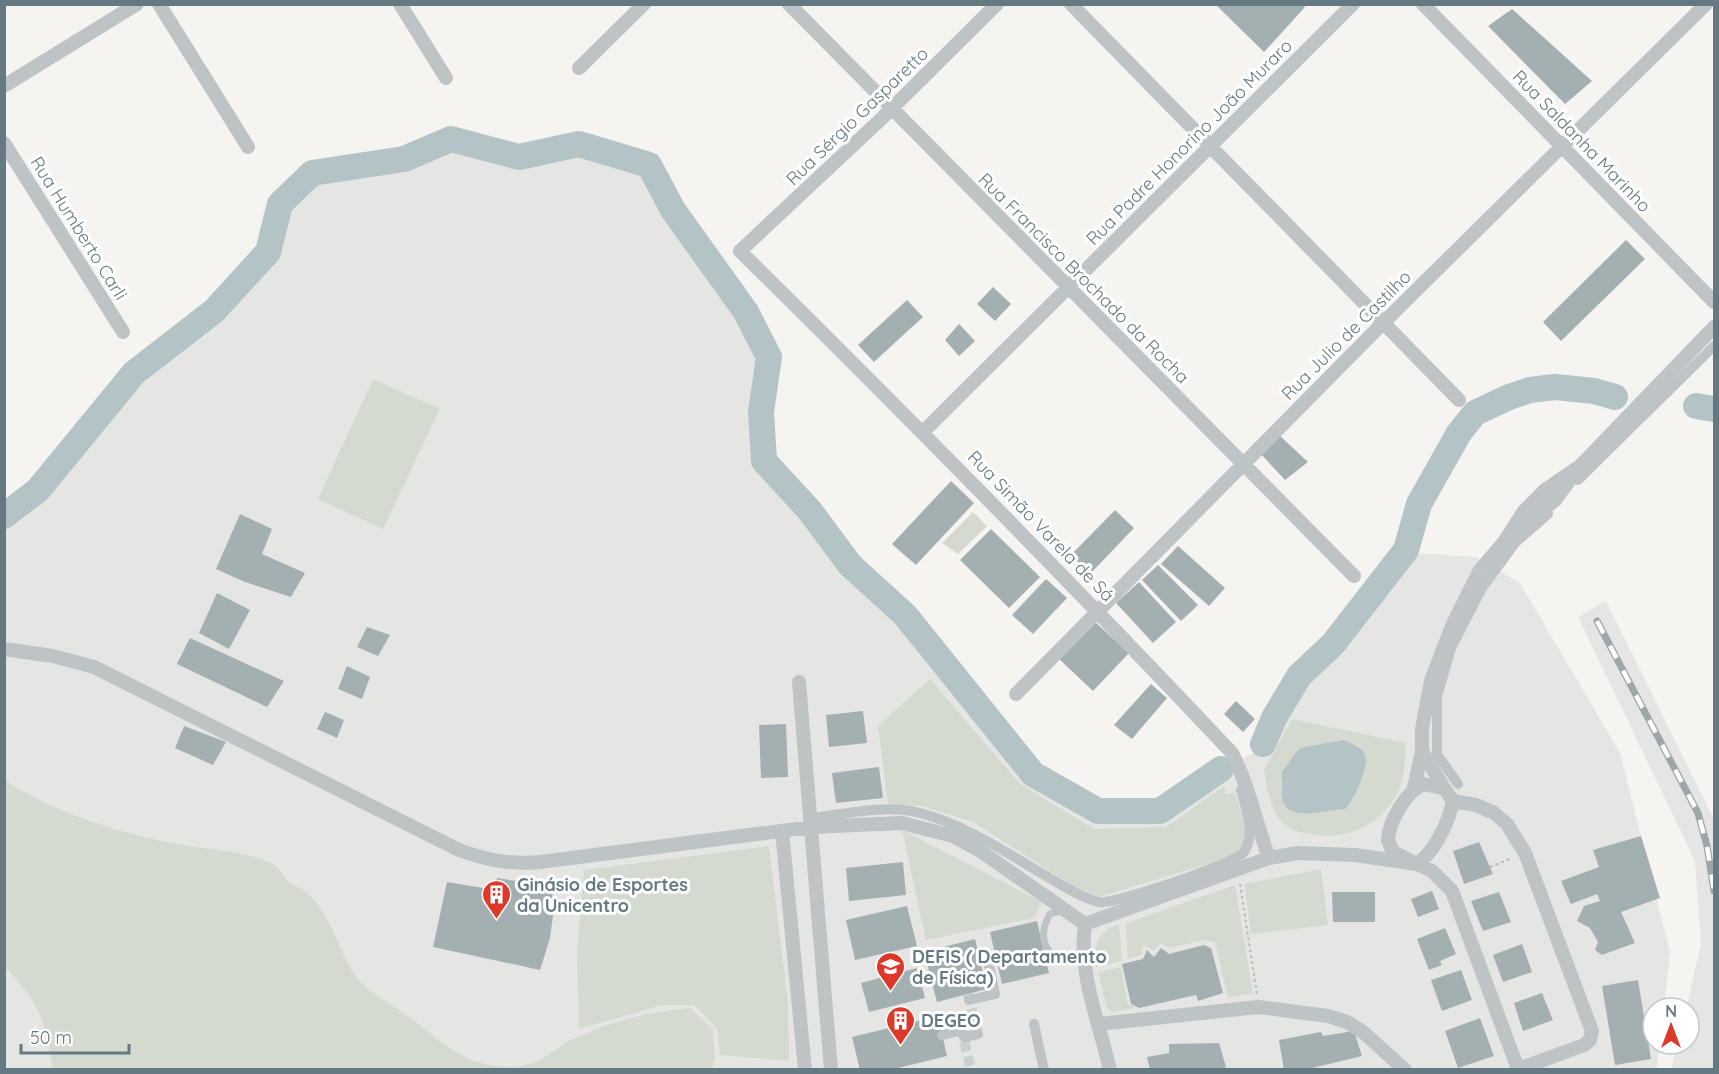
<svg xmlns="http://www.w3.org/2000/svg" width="1719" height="1074" viewBox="0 0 1719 1074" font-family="Quicksand,sans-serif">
  <rect width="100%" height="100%" fill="#f5f4f1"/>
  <path fill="#e5e6e4" d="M454,145L520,164L579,150L645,170L670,217L704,261L740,315L762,358L755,403L758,463L804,516L842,571L873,594L1032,775L1097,814H1161L1213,776L1266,746L1277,721L1302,681L1338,647L1413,553L1476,557L1520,583L1620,753L1670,952L1664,1008H1653V1044H1659L1657,1069L5,1070V525L43,496L139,378L219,317L273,257L287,208L315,179L407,166Z
    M1606,601L1714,819V1069H1671L1677,1044H1689V1008H1686L1701,944L1695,861L1578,617Z"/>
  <path fill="#d5dad0" d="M373,379L440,409L383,529L318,499Z
    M973,512L987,526L958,554L942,543Z
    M930,679L1019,783L1094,829L1166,827L1224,786L1226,794L1235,793L1243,819L1246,841L1236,854L1221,860L1099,897L1070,884L973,822L922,806L888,804L878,726Z
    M1292,719L1406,743C1405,752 1405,762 1404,771C1398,814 1357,841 1316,835C1302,833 1288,831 1279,819C1269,804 1267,787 1264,770Z
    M5,780C50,811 124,835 178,844C210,850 241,850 271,863C279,866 283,877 289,882C295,887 303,888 309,894C331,917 337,946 353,972C363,990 386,1000 402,1012C439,1038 462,1068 512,1067C538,1066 549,1054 569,1041C576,1037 586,1034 594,1030C623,1018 659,1011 690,1008L713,1029L715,1059L712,1069H52C50,1027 35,996 5,967Z
    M902,830L1042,902L1034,918L926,940Z
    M769,846L788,1003L789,1061L720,1055L717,1028L694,1005H663L579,1029L577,953L584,870Z
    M1321,869L1328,925L1251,934L1244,884Z
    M1235,885L1253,993L1228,998L1215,942L1205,940L1169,948L1160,943L1154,951L1144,945L1141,955L1128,959L1126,923Z
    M1119,924L1122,961L1096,967C1093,945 1097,932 1119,924Z
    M1121,967L1128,1004L1135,1008L1112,1012L1107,1009L1098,972Z"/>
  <path fill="#b4c3c5" d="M1344,740C1351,744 1360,746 1364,753C1371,765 1354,800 1345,809C1325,809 1279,827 1282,790C1283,783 1281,778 1282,771C1290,765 1292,754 1301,748C1303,747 1339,741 1344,740Z"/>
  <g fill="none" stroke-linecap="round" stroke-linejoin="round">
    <path stroke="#b4c3c5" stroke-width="26" d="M1696,406L1714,409
      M4,516L38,490L134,373L214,311L268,252L280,204L312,173L404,159L451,139L519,157L579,144L649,165L673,210L746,312L769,357L761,412L764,461L810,511L850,565L905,615L1033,774L1098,811H1160L1221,769
      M1263,744L1274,718L1299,676L1333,644L1406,550L1419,504L1459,433L1475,413L1509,397L1530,390L1555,387L1594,391L1615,397"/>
  </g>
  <path fill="#a4afb2" d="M1215,4H1302L1305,7L1264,52Z
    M1512,9L1592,81L1565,104L1488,26Z
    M1626,240L1645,259L1561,341L1543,322Z
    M993,287L1011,304L995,321L977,304Z
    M907,300L923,317L874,362L858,345Z
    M959,324L975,341L959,356L945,340Z
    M1278,434L1308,462L1285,480L1260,453Z
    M951,481L974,503L916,565L892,544Z
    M1115,510L1134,528L1090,574L1071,555Z
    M240,514L272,529L262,554L305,573L291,597L245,582L216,569Z
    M991,529L1040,577L1009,608L960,560Z
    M1178,546L1225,588L1209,606L1161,564Z
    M1158,565L1198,605L1181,621L1142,580Z
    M1046,579L1067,598L1033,634L1012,615Z
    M1139,582L1176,622L1153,643L1116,603Z
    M217,593L250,610L229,649L199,633Z
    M1094,621L1129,653L1093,691L1058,658Z
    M367,627L390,635L378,656L357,647Z
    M190,638L284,681L267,707L177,664Z
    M347,666L370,677L362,699L338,689Z
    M1151,684L1167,698L1132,739L1114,725Z
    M1236,701L1255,719L1243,732L1224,714Z
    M863,711L867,743L829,747L826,715Z
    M325,712L344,720L337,738L317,729Z
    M786,724L788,777L761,778L759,725Z
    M184,726L226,742L213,765L175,748Z
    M879,767L883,798L836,803L832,773Z
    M1641,836L1660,898L1621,912L1635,943L1602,955L1595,950L1598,942L1590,928L1577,921L1584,906L1600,901L1597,894L1571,904L1561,881L1599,867L1593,850Z
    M1479,842L1493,874L1464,884L1453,851Z
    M903,862L906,895L849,901L846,868Z
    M497,878L553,887L552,899L555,900L550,938L540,970L433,947L447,882L495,890Z
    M1432,891L1439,909L1418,917L1411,899Z
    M1332,892H1375V922H1333Z
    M1499,892L1511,922L1483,931L1471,901Z
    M907,906L917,946L855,960L846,920Z
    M1037,921L1049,973L1002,984L990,932Z
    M1445,928L1456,954L1440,961L1442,965L1429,970L1417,939Z
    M975,939L987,989L937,1002L924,952Z
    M1522,944L1532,972L1503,982L1493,955Z
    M1204,945L1211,948L1223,993L1198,1001L1196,995L1139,1008L1131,1004L1122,964L1143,959L1147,950L1154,957L1161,948L1169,954Z
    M917,968L925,998L869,1012L861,983Z
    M1461,970L1472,1000L1442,1011L1431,980Z
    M1638,980L1651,1059L1615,1065L1602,986Z
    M1542,993L1553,1020L1523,1031L1514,1003Z
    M938,1016L947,1056L890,1070H860L852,1037Z
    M1480,1018L1494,1056L1458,1068L1445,1031Z
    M1354,1031L1362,1056L1304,1070H1284L1279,1040L1321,1032L1323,1036Z
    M1219,1043L1226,1067L1221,1070H1150L1147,1057L1169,1053V1044Z"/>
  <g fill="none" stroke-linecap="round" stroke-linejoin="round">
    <path stroke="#cacfcf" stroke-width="10" stroke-dasharray="10 5" stroke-linecap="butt" d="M968,994L973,1016L959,1019L971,1070"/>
    <path stroke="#b8bbbd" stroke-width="2" stroke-dasharray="3 3" stroke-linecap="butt" d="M1490,867L1512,858
      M1240,884L1257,994"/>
    <path stroke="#bec3c5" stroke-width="7" d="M1064,910L1050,914C1033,942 1052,967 1083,960"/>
    <path stroke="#bec3c5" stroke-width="10" d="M1578,480L1714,346
      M1458,784L1437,754V696L1451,648L1482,588L1515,543L1548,514
      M811,818C846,814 885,804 920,813C966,825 1005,852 1046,876C1062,885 1081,898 1099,902C1113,905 1237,863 1244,852C1256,833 1246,810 1241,790
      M969,1000L995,994L988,961L996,960
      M1034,1024L1044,1070
      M942,1035L962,1030
      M964,1037L978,1034L973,1016"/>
    <path stroke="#bec3c5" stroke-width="14" d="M159,4L248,147
      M400,4L446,78
      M789,4L1354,576
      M997,4L878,122L740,251C907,416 1071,582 1232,753C1249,786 1256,823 1269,858
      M1071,4L1459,400
      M1423,4L1714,302
      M579,68L644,4
      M4,86L137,4
      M4,143L123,332
      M923,432L1353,4
      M1513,535L1555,500L1580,466L1714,327
      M4,649L53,656L94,667L459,850C487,860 510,865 540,862L812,827L902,823L953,836L979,850L1085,924
      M799,682L831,1070
      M1016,694L1384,322L1706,4
      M1422,751L1444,788
      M1423,784L1444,788L1453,801C1449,821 1435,852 1417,864L1393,852L1388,840C1389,821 1406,792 1423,784Z
      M1414,788L1422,751V729L1431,681L1452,626L1480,570L1504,542L1524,511L1545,490L1580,466
      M1453,801L1476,805L1494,813L1507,824L1525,853L1592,1031L1590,1040L1584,1045L1516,1070
      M782,831L805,1070
      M1085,924L1269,858L1297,853L1355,855L1417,864L1432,871L1452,891L1518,1069
      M1085,924C1078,973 1099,1022 1110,1070
      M1099,1024L1258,1007L1328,1016L1347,1022L1363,1032L1405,1070"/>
    <defs>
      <path id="rail" d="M1597,621L1698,813L1707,846L1714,891"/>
    </defs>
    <use href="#rail" stroke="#9da6a9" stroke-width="7"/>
    <use href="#rail" stroke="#fff" stroke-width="4.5" stroke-dasharray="14" stroke-linecap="butt"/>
  </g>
  <defs>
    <symbol id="building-pin" viewBox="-11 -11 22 30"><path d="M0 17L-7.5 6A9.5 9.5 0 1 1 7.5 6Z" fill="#de3828" stroke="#fff"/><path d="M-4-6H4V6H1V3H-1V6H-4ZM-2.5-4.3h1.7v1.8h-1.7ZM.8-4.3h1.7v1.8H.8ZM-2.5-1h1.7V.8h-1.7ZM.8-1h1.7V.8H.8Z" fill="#fff"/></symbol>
    <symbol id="university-pin" viewBox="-11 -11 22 30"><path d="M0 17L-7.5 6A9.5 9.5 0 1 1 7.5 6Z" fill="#de3828" stroke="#fff"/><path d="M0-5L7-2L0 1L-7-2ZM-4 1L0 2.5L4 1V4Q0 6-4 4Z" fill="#fff"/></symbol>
  </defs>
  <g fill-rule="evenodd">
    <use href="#building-pin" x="480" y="878" width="33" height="45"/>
    <use href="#university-pin" x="874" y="950" width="33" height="45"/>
    <use href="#building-pin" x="884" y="1004" width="33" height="45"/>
  </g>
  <g text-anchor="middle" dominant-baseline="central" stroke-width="6" stroke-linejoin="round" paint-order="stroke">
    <g font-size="18" fill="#647981" stroke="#fff">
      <text transform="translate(857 116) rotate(-44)">Rua Sérgio Gasparetto</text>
      <text transform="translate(1582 141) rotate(46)">Rua Saldanha Marinho</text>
      <text transform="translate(1189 142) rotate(-45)">Rua Padre Honorino João Muraro</text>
      <text transform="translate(79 228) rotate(58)">Rua Humberto Carli</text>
      <text transform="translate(1084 278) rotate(45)">Rua Francisco Brochado da Rocha</text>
      <text transform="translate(1346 335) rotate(-45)">Rua Julio de Castilho</text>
      <text transform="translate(1041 526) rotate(46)">Rua Simão Varela de Sá</text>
    </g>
    <g font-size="18" font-weight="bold" fill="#647981" stroke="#fff" text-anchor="start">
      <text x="517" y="884">Ginásio de Esportes<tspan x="517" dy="21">da Unicentro</tspan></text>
      <text x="912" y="956">DEFIS ( Departamento<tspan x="912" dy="21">de Física)</tspan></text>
      <text x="921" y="1020">DEGEO</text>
    </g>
  </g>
  <rect width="1719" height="1074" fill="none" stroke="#647981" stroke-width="12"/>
  <g transform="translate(1671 1026)"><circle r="28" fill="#ffffff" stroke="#c1c9cd" stroke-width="1.5"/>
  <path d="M0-4.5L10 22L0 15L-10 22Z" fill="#de3828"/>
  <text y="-9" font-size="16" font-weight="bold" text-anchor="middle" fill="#647981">N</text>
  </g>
  <path d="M21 1044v9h108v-9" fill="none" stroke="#647981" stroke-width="3"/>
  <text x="30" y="1044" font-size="18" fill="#647981" stroke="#ffffff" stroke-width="4.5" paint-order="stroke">50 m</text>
</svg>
